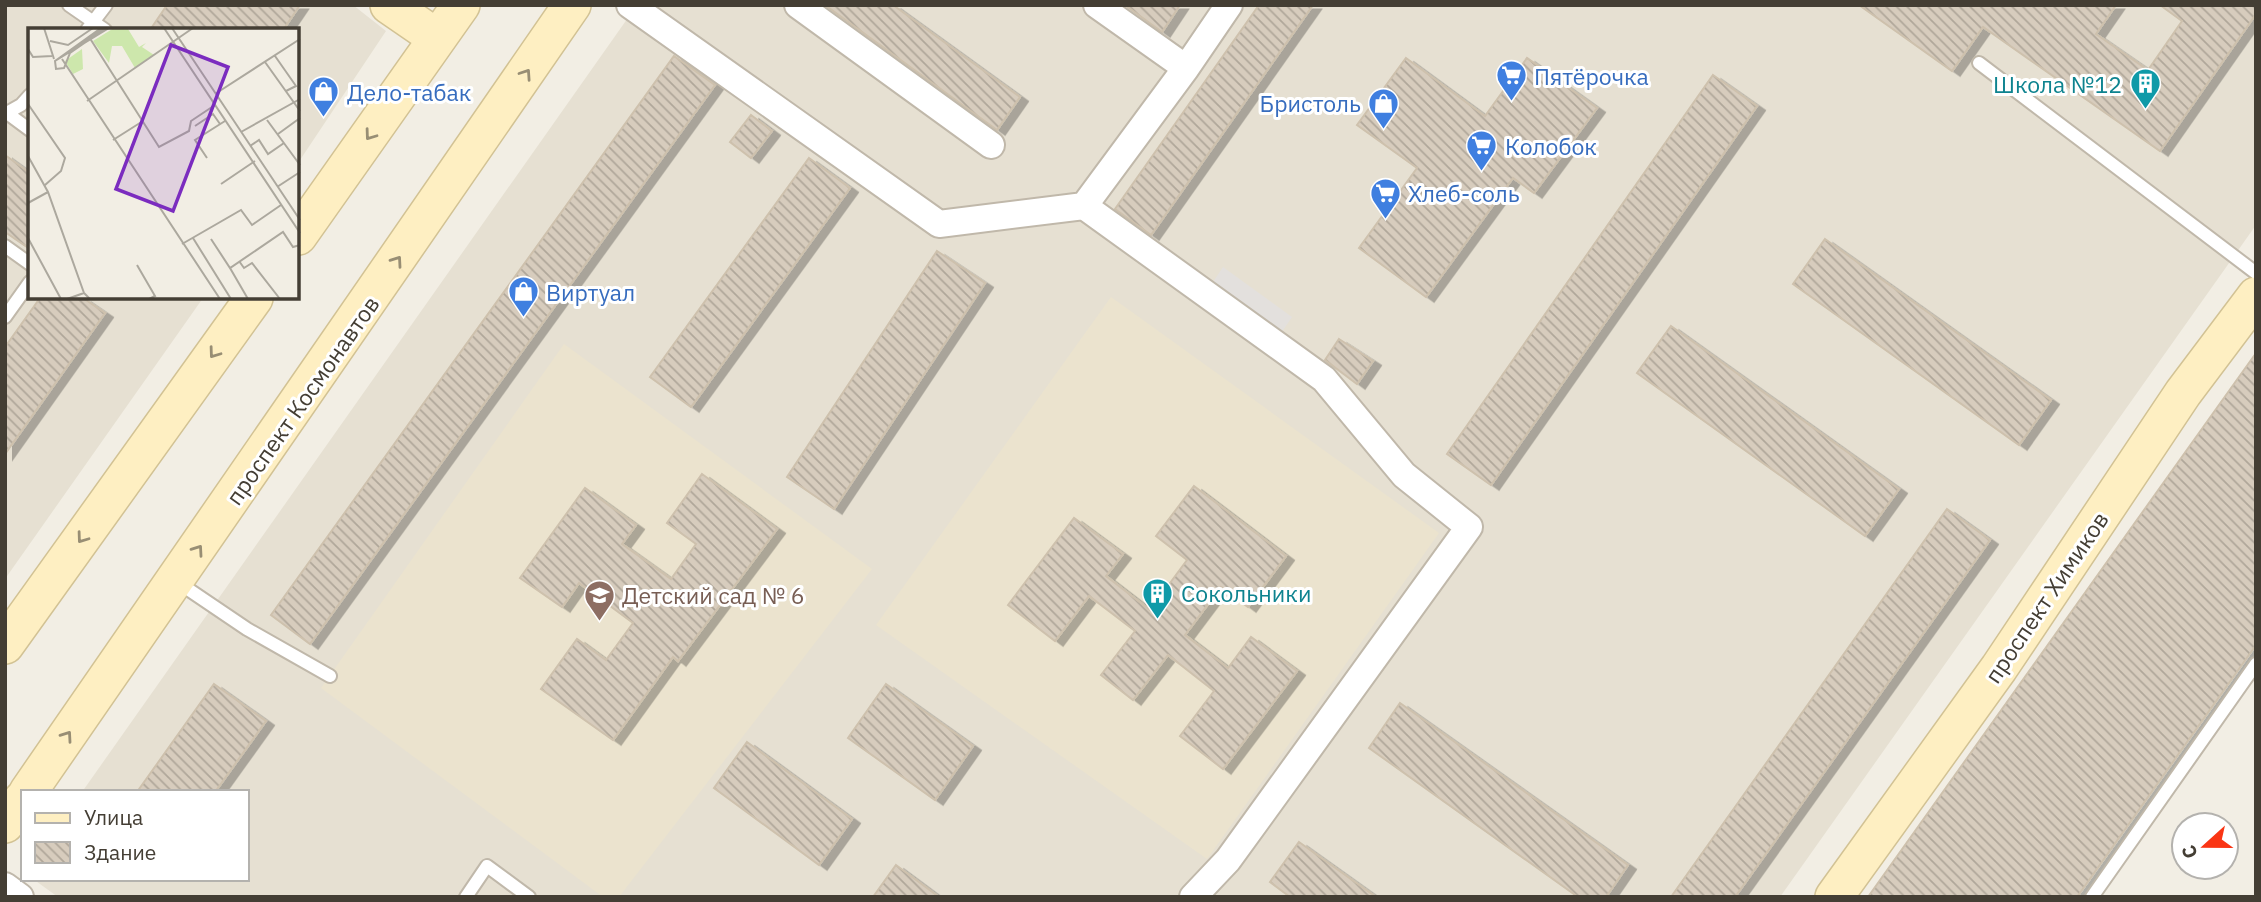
<svg xmlns="http://www.w3.org/2000/svg" width="2261" height="902" viewBox="0 0 2261 902" font-family="'IBM Plex Sans',sans-serif">
  <defs>
    <pattern id="building-back-hatch" width="6" height="6" patternUnits="userSpaceOnUse" patternTransform="scale(1.75)"><rect width="6" height="6" fill="#d7ccbd"/><path d="M-1 5l2 2M0 0l6 6M5-1l2 2" fill="none" stroke="#b0a79a"/></pattern>
    <filter id="shadow"><feDropShadow dx="8" dy="4.5" stdDeviation="0" flood-color="#0004"/></filter>
  </defs>
  <rect width="100%" height="100%" fill="#f2eee4"/>
  <path fill="#e6e0d2" d="M5,5H353L386,31L298,163V30H30V298H203L5,579Z
    M637,5H2256V225L1780,897H58L33,879H247V792H82Z"/>
  <path fill="#ebe3ce" d="M1111,297L1439,533L1207,859L876,625Z
    M564,344L872,569L619,897H603L321,688Z"/>
  <path fill="#e3e0dd" d="M1223,267L1292,317L1282,332L1213,282Z"/>
  <path fill="url(#building-back-hatch)" stroke="#cec1ad" stroke-width="2" filter="url(#shadow)" d="M167,5H300L283,30H150Z
    M825,5H893L1020,97L997,130Z
    M1125,5H1180L1162,32Z
    M1259,5H1313L1151,235L1115,209Z
    M1859,5H2116L2096,34L2148,70L2182,21L2160,5H2256V14L2160,151L1983,27L1952,71Z
    M674,56L715,85L310,644L271,615Z
    M1406,58L1485,116L1527,58L1597,108L1534,193L1513,178L1426,297L1359,248L1417,168L1357,125Z
    M1713,75L1757,106L1491,485L1447,454Z
    M751,115L772,131L751,158L730,142Z
    M5,155L30,173V249L5,232Z
    M809,158L850,188L691,407L650,377Z
    M1825,239L2051,400L2019,445L1793,284Z
    M937,251L985,283L834,509L787,477Z
    M40,298H83L105,313L5,454V347Z
    M1671,326L1899,489L1865,536L1637,373Z
    M1339,339L1373,361L1357,384L1325,360Z
    M2256,353V645L2077,897H1868Z
    M702,474L777,529L678,661L673,657L613,740L541,689L577,639L606,660L633,623L579,583L562,607L520,578L585,488L636,525L622,544L671,579L696,544L667,523Z
    M1194,486L1286,556L1248,607L1221,587L1185,635L1228,668L1251,637L1297,671L1223,769L1180,736L1214,691L1168,655L1133,700L1101,675L1135,631L1089,596L1055,641L1008,605L1074,518L1123,554L1106,576L1150,610L1187,560L1156,536Z
    M1947,509L1990,540L1735,897H1671Z
    M214,684L266,721L215,792H137Z
    M886,684L973,746L935,800L848,738Z
    M1400,703L1628,865L1606,897H1578L1369,748Z
    M747,742L852,819L819,865L714,788Z
    M1299,842L1376,897H1290L1270,882Z
    M896,865L939,897H873Z"/>
  <g fill="none" stroke-linecap="round" stroke-linejoin="round">
    <defs>
      <path id="lane" d="M69,5L105,30
        M87,30L106,5
        M1979,63L2256,273
        M7,113L30,130
        M5,114L21,105L30,95
        M5,246L30,264
        M5,317L30,282
        M176,581L247,629L330,676
        M466,897L487,866L529,897
        M2092,897L2256,664"/>
      <path id="street" d="M630,5L939,224L1084,206L1324,379L1404,475L1469,527L1228,860L1193,897
        M798,5L991,145
        M1097,5L1186,68L1229,5
        M1084,206L1186,68
        M5,886L20,897"/>
      <path id="secondary" d="M389,5L437,38
        M298,236L461,5
        M5,645L254,298
        M28,792L572,5
        M5,824L23,799
        M1834,897L1999,668L2183,393L2256,296"/>
    </defs>
    <use href="#lane" stroke="#c0b8aa" stroke-width="16"/>
    <use href="#street" stroke="#c0b8aa" stroke-width="30"/>
    <use href="#secondary" stroke="#d2c294" stroke-width="40"/>
    <use href="#lane" stroke="#fff" stroke-width="12"/>
    <use href="#street" stroke="#fff" stroke-width="26"/>
    <use href="#secondary" stroke="#feefc2" stroke-width="37"/>
  </g>
  <defs><path id="oneway-chevron" d="M-2-3.5L2.5 0L-2 3.5" fill="none" stroke-width="1.6" stroke-linecap="round" stroke-linejoin="round" transform="scale(1.75)"/></defs>
  <g stroke="#988e74">
    <use href="#oneway-chevron" transform="translate(526 74) rotate(-56)"/>
    <use href="#oneway-chevron" transform="translate(370 135) rotate(126)"/>
    <use href="#oneway-chevron" transform="translate(397 261) rotate(-55)"/>
    <use href="#oneway-chevron" transform="translate(214 353) rotate(126)"/>
    <use href="#oneway-chevron" transform="translate(82 538) rotate(126)"/>
    <use href="#oneway-chevron" transform="translate(198 550) rotate(-55)"/>
    <use href="#oneway-chevron" transform="translate(67 736) rotate(-55)"/>
  </g>
  <defs>
    <symbol id="supermarket-pin" viewBox="-11 -11 22 30"><path d="M0 17L-7.5 6A9.5 9.5 0 1 1 7.5 6Z" fill="#3f7fe0" stroke="#fff"/><path d="M-6-5.5h2.5l.6 2H6L4.5 2H-2.5L-4.4-4H-6ZM-1.5 3.2a1.3 1.3 0 1 0 .1 0ZM3 3.2a1.3 1.3 0 1 0 .1 0Z" fill="#fff"/></symbol>
    <symbol id="building-pin" viewBox="-11 -11 22 30"><path d="M0 17L-7.5 6A9.5 9.5 0 1 1 7.5 6Z" fill="#0f9aa8" stroke="#fff"/><path d="M-4-6H4V6H1V3H-1V6H-4ZM-2.5-4.3h1.7v1.8h-1.7ZM.8-4.3h1.7v1.8H.8ZM-2.5-1h1.7V.8h-1.7ZM.8-1h1.7V.8H.8Z" fill="#fff"/></symbol>
    <symbol id="shop-pin" viewBox="-11 -11 22 30"><path d="M0 17L-7.5 6A9.5 9.5 0 1 1 7.5 6Z" fill="#3f7fe0" stroke="#fff"/><path d="M-5-2.5h2.3a2.7 3.5 0 0 1 5.4 0H5L5.5 6h-11ZM-1.5-2.5h3a1.5 2.3 0 0 0-3 0Z" fill="#fff"/></symbol>
    <symbol id="school-pin" viewBox="-11 -11 22 30"><path d="M0 17L-7.5 6A9.5 9.5 0 1 1 7.5 6Z" fill="#8d6e63" stroke="#fff"/><path d="M0-5L7-2L0 1L-7-2ZM-4 1L0 2.5L4 1V4Q0 6-4 4Z" fill="#fff"/></symbol>
  </defs>
  <g fill-rule="evenodd">
    <use href="#supermarket-pin" x="1494" y="58" width="35" height="47"/>
    <use href="#building-pin" x="2128" y="66" width="35" height="47"/>
    <use href="#shop-pin" x="306" y="74" width="35" height="47"/>
    <use href="#shop-pin" x="1366" y="86" width="35" height="47"/>
    <use href="#supermarket-pin" x="1464" y="128" width="35" height="47"/>
    <use href="#supermarket-pin" x="1368" y="176" width="35" height="47"/>
    <use href="#shop-pin" x="506" y="274" width="35" height="47"/>
    <use href="#building-pin" x="1140" y="576" width="35" height="47"/>
    <use href="#school-pin" x="582" y="578" width="35" height="47"/>
  </g>
  <g text-anchor="middle" dominant-baseline="central" stroke-width="6" stroke-linejoin="round" paint-order="stroke">
    <g font-size="23" fill="#366cbe" stroke="#fff" text-anchor="start">
      <text x="1534" y="76">Пятёрочка</text>
      <text x="347" y="92">Дело-табак</text>
      <text x="1361" y="103" text-anchor="end">Бристоль</text>
      <text x="1505" y="146">Колобок</text>
      <text x="1408" y="193">Хлеб-соль</text>
      <text x="546" y="292">Виртуал</text>
    </g>
    <g font-size="23" fill="#0d838f" stroke="#fff" text-anchor="end">
      <text x="2122" y="84">Школа №12</text>
      <text x="1181" y="593" text-anchor="start">Сокольники</text>
    </g>
    <g font-size="23" fill="#443e34" stroke="#fff">
      <text transform="translate(302 400) rotate(-55)">проспект Космонавтов</text>
      <text transform="translate(2046 597) rotate(-56)">проспект Химиков</text>
    </g>
    <g font-size="23" fill="#785e54" stroke="#fff" text-anchor="start">
      <text x="622" y="595">Детский сад № 6</text>
    </g>
  </g>
  <g transform="translate(28 28)">
    <rect width="271" height="271" fill="#f2eee4"/>
    <path d="M54,21L55,41L45,46L37,33Z" fill="#cde7ac"/>
    <path d="M86,0L100,1L111,19L118,15L114,19L126,27L107,40L94,18H84L81,35L65,13Z" fill="#cde7ac"/>
    <path fill="none" stroke="#aca89e" stroke-width="2" d="M16,0L26,31M73,0L27,33L81,0M76,0L27,33L28,41L36,40L42,25L78,0M136,0L272,205M144,0L272,192M63,12L131,119L161,103L163,93L187,77M22,13L40,17L65,0M0,21L5,29L24,28M247,28L268,58L258,63M34,31L192,271M237,34L272,83M187,66L272,11M59,73L165,0M0,76L37,130L33,143L17,157M239,92L272,137M167,98L185,86L192,96M213,104L272,71M250,106L272,90M85,112L115,93M222,118L231,112L240,126L256,115M0,128L20,164L56,265M179,130L167,112L197,93M193,156L227,133M249,159L272,144M0,175L20,164M0,210L33,271M165,210L203,271M183,211L202,240L255,204L265,219L272,217M154,216L213,182L224,197L253,177M211,233L216,240L224,235L252,271M109,237L127,268L121,271M202,240L220,271M39,271L56,265L62,271"/>
    <path fill="#7b2cbf" fill-opacity="0.15" stroke="#7b2cbf" stroke-width="3.5" d="M143,17L200,39L145,183L88,161Z"/>
    <rect width="271" height="271" fill="none" stroke="#443e34" stroke-width="3.5"/>
  </g>
  <rect width="2261" height="902" fill="none" stroke="#443e34" stroke-width="14"/>
  <rect x="21" y="790" width="228" height="91" fill="#ffffff" stroke="#b4b2ae" stroke-width="2"/>
  <rect x="35" y="813" width="35" height="10" fill="#feefc2" stroke="#b4b2ae" stroke-width="2"/>
  <text x="84" y="825" font-size="21" fill="#443e34">Улица</text>
  <rect x="35" y="842" width="35" height="21" fill="url(#building-back-hatch)" stroke="#b4b2ae" stroke-width="2"/>
  <text x="84" y="860" font-size="21" fill="#443e34">Здание</text>
  <g transform="translate(2205 846) rotate(249)"><circle r="33" fill="#ffffff" stroke="#b4b2ae" stroke-width="2"/>
  <path d="M0-5L12 26L0 18L-12 26Z" fill="#fa3514"/>
  <text y="-10" font-size="19" font-weight="bold" text-anchor="middle" fill="#443e34">С</text>
  </g>
</svg>
